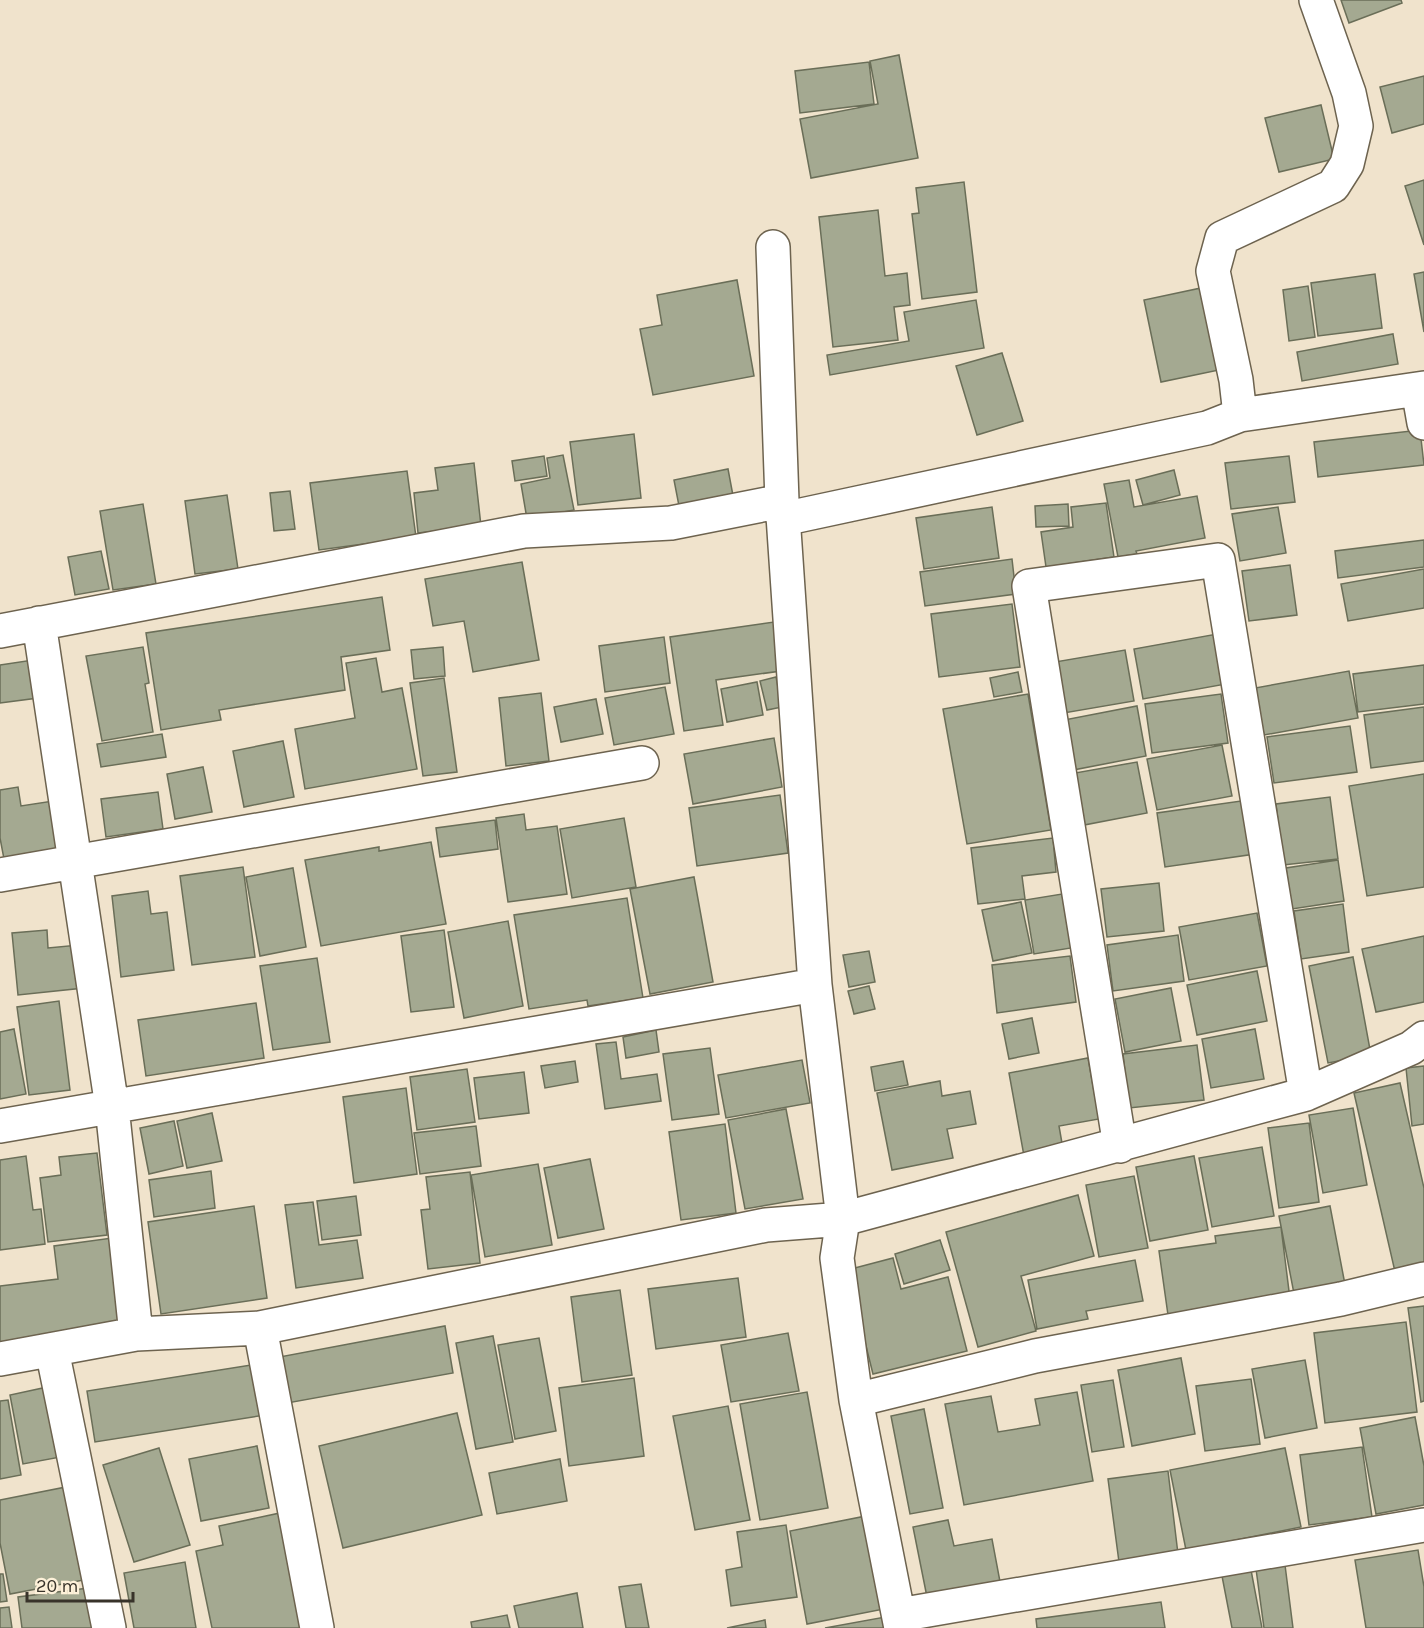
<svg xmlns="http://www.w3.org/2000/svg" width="1424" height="1628" viewBox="0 0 1424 1628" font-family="Karla,sans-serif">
  <rect width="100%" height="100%" fill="#f0e3cc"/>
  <path fill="#a4a991" stroke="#6a6e58" stroke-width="1.5" d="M1341,0H1401L1402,3L1349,23Z
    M899,55L918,158L811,178L800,119L878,104L870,61Z
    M869,62L874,104L800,113L795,71Z
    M1424,76V124L1392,133L1380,87Z
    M1321,105L1334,159L1279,172L1265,118Z
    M1424,180V245L1405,186Z
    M964,182L977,292L922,299L912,214L919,213L916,188Z
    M878,210L885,276L907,273L910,305L894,307L898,340L833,347L819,217Z
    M1424,272V332L1414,274Z
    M1375,274L1382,328L1318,336L1311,283Z
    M737,280L754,376L653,395L640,329L662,325L657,295Z
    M1308,286L1315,337L1289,341L1283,290Z
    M1201,288L1219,370L1161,382L1144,300Z
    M976,300L984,348L830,375L827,355L909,341L904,312Z
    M1393,334L1398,364L1302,381L1297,352Z
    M1002,353L1023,421L977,435L956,366Z
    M1420,430L1424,465L1318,477L1314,442Z
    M634,434L641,498L578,505L570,442Z
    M563,455L574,510L527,519L521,484L550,478L547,458Z
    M544,456L547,476L515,481L512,461Z
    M1289,456L1295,502L1231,509L1225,463Z
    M474,463L481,526L418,533L414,493L438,490L435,468Z
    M728,469L734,501L680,511L674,480Z
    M1174,470L1180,495L1143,505L1136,480Z
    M407,471L416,537L319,550L310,483Z
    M1129,480L1134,507L1197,496L1205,538L1136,551L1137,554L1118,557L1104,484Z
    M290,491L295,529L274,531L270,493Z
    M227,495L238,569L195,574L185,501Z
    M1106,503L1114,557L1046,567L1041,532L1073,527L1071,507Z
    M143,504L156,584L113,590L100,511Z
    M1068,504L1069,526L1036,527L1035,506Z
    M992,507L999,558L924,569L916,518Z
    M1278,507L1286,553L1240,561L1232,514Z
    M1424,540V567L1338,578L1335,551Z
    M101,551L109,589L75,595L68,557Z
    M1012,559L1016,594L925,606L920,572Z
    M522,562L539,660L473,672L464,621L433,626L425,579Z
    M1290,565L1297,615L1249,621L1242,571Z
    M1424,569V608L1348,621L1341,584Z
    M382,597L390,650L341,657L345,690L219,710L221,720L161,730L146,633Z
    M1012,604L1020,667L939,677L931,614Z
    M774,622L781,671L716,680L723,725L684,731L670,637Z
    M1217,634L1226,684L1143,699L1134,649Z
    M664,637L670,683L605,692L599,646Z
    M143,647L149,683L145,684L153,732L102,741L86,656Z
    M443,647L445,676L414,679L411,650Z
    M1125,650L1134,701L1058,714L1049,663Z
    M376,658L382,692L402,688L417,769L305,789L295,729L355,718L346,663Z
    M33,660L38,698L0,703V665Z
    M1424,665V704L1358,712L1353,674Z
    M1349,671L1358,718L1264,735L1255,688Z
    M1018,672L1022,692L994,697L990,678Z
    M776,677L782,707L767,710L760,681Z
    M444,678L457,772L423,776L410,683Z
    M757,682L763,715L727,722L721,689Z
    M665,687L674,734L614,745L605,698Z
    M541,693L549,761L506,766L499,698Z
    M1028,694L1051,830L967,844L943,709Z
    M1221,694L1228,743L1152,753L1145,704Z
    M596,699L603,734L561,742L554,707Z
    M1137,706L1146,756L1073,770L1064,720Z
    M1424,707V761L1371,768L1364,715Z
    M1350,726L1357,772L1274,783L1267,737Z
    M162,734L166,757L101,767L97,744Z
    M774,738L782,787L693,804L684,754Z
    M283,741L294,797L244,807L233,751Z
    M1222,745L1232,796L1157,810L1147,759Z
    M1137,762L1147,813L1084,825L1075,773Z
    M203,767L212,812L175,819L167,774Z
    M1424,774V887L1367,896L1349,786Z
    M18,787L21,806L53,801L62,849L4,859L0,838V790Z
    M158,792L163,829L106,837L101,799Z
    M780,795L788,853L697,866L689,808Z
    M1330,797L1338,859L1283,865L1276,804Z
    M1248,800L1255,854L1165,867L1157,813Z
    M524,814L526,830L557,826L567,894L508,902L496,818Z
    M624,818L636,887L572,898L560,829Z
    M495,820L498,849L440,857L436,828Z
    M1053,838L1056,872L1022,876L1025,899L978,904L971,848Z
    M431,842L446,924L321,946L305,860L379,847V851Z
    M1338,860L1344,901L1292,909L1286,868Z
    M243,867L255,957L192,965L180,876Z
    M293,868L306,947L260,956L246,877Z
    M694,877L713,982L650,994L630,889Z
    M1159,883L1164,931L1107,937L1101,889Z
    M148,891L151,914L167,912L174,970L121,977L112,896Z
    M1062,894L1071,948L1034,954L1025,900Z
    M627,898L643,998L588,1006L587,1000L529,1009L514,915Z
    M1021,902L1032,953L993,961L982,910Z
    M1343,904L1349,952L1301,959L1294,911Z
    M1257,913L1267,966L1189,980L1179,927Z
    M508,921L523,1006L464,1018L448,932Z
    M47,930L48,948L79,945L84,988L18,995L12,933Z
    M444,930L454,1007L411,1012L401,936Z
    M1178,935L1184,981L1113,991L1107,945Z
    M1424,936V1002L1376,1012L1362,949Z
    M869,951L875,982L849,987L843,955Z
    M1070,956L1076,1002L997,1013L992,965Z
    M1353,957L1371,1055L1328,1063L1309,966Z
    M317,958L330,1042L273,1050L260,966Z
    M1257,971L1267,1021L1197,1035L1187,985Z
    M869,986L875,1009L854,1014L848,991Z
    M1171,988L1181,1041L1125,1052L1115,999Z
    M59,1001L70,1090L29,1095L17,1007Z
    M256,1003L264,1058L146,1076L138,1020Z
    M1032,1018L1039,1053L1009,1059L1002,1024Z
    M14,1029L26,1094L0,1099V1032Z
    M1255,1029L1264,1079L1211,1088L1202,1039Z
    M656,1030L659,1052L626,1058L623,1037Z
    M616,1042L621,1079L657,1074L661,1101L605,1109L596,1044Z
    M1197,1045L1204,1100L1129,1108L1123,1054Z
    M710,1048L719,1114L672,1120L663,1054Z
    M1088,1058L1099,1119L1059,1126L1063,1149L1024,1156L1009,1073Z
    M802,1060L810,1103L726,1118L718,1075Z
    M575,1061L578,1082L545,1088L541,1066Z
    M903,1061L908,1085L875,1091L871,1067Z
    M1424,1066V1124L1412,1126L1406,1068Z
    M467,1069L475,1122L417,1130L410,1077Z
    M524,1072L529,1113L479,1119L474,1078Z
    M940,1081L942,1096L970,1091L976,1124L947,1129L953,1158L892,1170L877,1093Z
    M1400,1083L1424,1188V1269L1396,1276L1354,1093Z
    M406,1088L417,1174L354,1183L343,1097Z
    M1353,1108L1367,1185L1323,1193L1309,1115Z
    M786,1109L803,1199L745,1209L728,1120Z
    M212,1113L222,1161L187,1168L177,1121Z
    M174,1121L183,1166L149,1174L140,1128Z
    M1309,1123L1319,1202L1279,1208L1268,1128Z
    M725,1124L736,1213L681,1220L669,1132Z
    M476,1126L481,1166L420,1174L414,1133Z
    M1262,1147L1274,1216L1212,1227L1199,1158Z
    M97,1153L107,1235L48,1242L40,1178L61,1175L59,1157Z
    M26,1156L33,1210L41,1209L45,1244L0,1250V1160Z
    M1194,1156L1208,1230L1150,1241L1136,1167Z
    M590,1159L604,1229L558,1238L544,1168Z
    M538,1164L552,1245L485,1257L471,1175Z
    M211,1171L215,1208L154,1217L149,1180Z
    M470,1172L480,1263L428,1269L421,1210L430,1209L426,1177Z
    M1134,1176L1148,1248L1099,1257L1086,1185Z
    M1078,1195L1094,1256L1021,1276L1036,1331L978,1347L946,1232Z
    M356,1196L361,1235L322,1240L317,1201Z
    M313,1202L319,1245L357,1240L363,1278L296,1288L285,1205Z
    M254,1206L267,1298L161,1314L148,1222Z
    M1330,1206L1347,1295L1296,1304L1279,1216Z
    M1281,1227L1290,1299L1168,1315L1159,1251L1216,1243L1215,1236Z
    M112,1238L124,1330L0,1345V1286L58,1279L54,1246Z
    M940,1240L950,1270L904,1284L895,1254Z
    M893,1258L901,1289L948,1277L967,1351L873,1374L847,1270Z
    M1135,1260L1143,1301L1086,1311L1088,1319L1037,1329L1028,1280Z
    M738,1278L746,1337L656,1349L648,1289Z
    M620,1290L632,1375L582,1382L571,1297Z
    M1424,1306V1401L1421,1402L1408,1308Z
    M1406,1322L1417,1412L1325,1423L1314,1333Z
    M445,1326L453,1373L282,1404L274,1358Z
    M788,1333L799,1391L731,1402L721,1345Z
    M493,1336L513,1442L476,1449L456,1343Z
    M539,1338L556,1431L515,1439L498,1345Z
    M1181,1358L1195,1434L1132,1446L1118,1370Z
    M1305,1360L1317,1428L1265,1438L1252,1369Z
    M257,1364L265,1415L95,1442L87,1391Z
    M634,1378L644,1456L569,1466L559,1388Z
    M1251,1379L1260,1444L1205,1451L1196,1386Z
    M1113,1380L1124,1447L1092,1452L1081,1385Z
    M52,1386L66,1456L23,1464L10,1395Z
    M807,1392L828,1508L760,1520L740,1404Z
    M1077,1392L1093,1481L964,1505L945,1404L991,1396L998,1432L1040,1425L1035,1399Z
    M8,1400L21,1475L0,1479V1401Z
    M728,1406L750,1520L695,1530L673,1416Z
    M924,1409L943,1508L910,1514L891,1416Z
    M457,1413L482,1515L343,1548L319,1446Z
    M1415,1417L1424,1466V1505L1376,1514L1360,1428Z
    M257,1446L269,1508L201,1521L189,1459Z
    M1362,1447L1372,1517L1309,1525L1300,1455Z
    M159,1448L190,1545L134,1562L103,1465Z
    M1285,1448L1301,1527L1186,1550L1170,1470Z
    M560,1459L567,1501L497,1514L489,1473Z
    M1168,1471L1178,1554L1119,1562L1108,1479Z
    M71,1486L89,1579L10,1594L0,1543V1500Z
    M280,1513L304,1628H212L196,1551L223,1545L219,1526Z
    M866,1516L884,1609L807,1624L790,1531Z
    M948,1520L954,1546L992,1539L1001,1587L928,1602L913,1527Z
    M786,1525L797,1597L731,1606L726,1570L742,1567L737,1532Z
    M1418,1550L1424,1587V1628H1366L1355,1560Z
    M185,1562L196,1628H134L124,1573Z
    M1285,1565L1293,1628H1264L1256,1569Z
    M1251,1570L1262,1628H1232L1222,1576Z
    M0,1574H3L7,1601L0,1602Z
    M641,1584L649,1628H626L619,1587Z
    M96,1587L102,1628H22L18,1597Z
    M577,1593L583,1628H519L514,1606Z
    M1161,1602L1165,1628H1037L1036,1619Z
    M9,1607L12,1628H0V1608Z
    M507,1615L510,1628H472L471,1622Z
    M885,1617L887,1628H825Z
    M765,1620L766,1628H727Z"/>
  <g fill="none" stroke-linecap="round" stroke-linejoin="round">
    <defs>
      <path id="minor" d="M773,247L782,501L815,985L843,1219L837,1258L856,1400L901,1628
        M1418,389L1424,423
        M1240,415L1424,388
        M783,519L1207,428L1240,415L1236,380L1213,271L1222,238L1333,186L1347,164L1356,126L1349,93L1316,0
        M39,623L112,1107L136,1334
        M0,631L524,531L671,523L782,501
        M0,875L642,763
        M0,1126L815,985
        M1120,1146L1029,586L1218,560L1306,1094
        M260,1328L317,1628
        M52,1350L109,1628
        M0,1359L136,1334L260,1328L766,1225L843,1219L1306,1094L1411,1048L1424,1038
        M856,1400L1035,1356L1341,1299L1424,1279
        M899,1615L1424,1525"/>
    </defs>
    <use href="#minor" stroke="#6d634f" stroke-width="36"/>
    <use href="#minor" stroke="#fff" stroke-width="33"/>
  </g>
  <path d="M27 1592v9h106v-9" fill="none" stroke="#38332a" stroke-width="3"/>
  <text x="36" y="1592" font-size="18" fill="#38332a" stroke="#fdf1d9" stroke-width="4.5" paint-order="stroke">20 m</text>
</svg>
